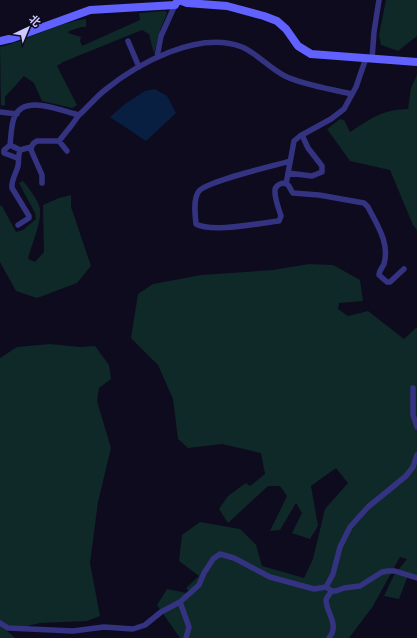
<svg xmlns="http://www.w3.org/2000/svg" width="417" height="638" viewBox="0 0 417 638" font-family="'Exo 2','Noto Sans SC',sans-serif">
  <rect width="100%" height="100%" fill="#0e0b1f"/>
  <path fill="#0e2927" d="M386,0H417V36L398,51L381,45L379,35Z
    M165,11L167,13L160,30L154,54L149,34L142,30L63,62L57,66L77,105L72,108L42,101L34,83L24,76L5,97V105L1,106L0,47C29,40 56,23 86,19V27H81L69,31L68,33L81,37L80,41L82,46L140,20L139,13Z
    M417,75V230L413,225L390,170L350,161L327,129L340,119L344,120L350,132C372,118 381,110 408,109L411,88Z
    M23,181C29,189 38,199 40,209C42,221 31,246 28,259L35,262L44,252L43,205L59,198L71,195V207L91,266L77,283L37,298L16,291L0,262V205L2,206L16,232L23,230L36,219L35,213L19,183Z
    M309,264L333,265L360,280L363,301L339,303L338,309L348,316L368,311L404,339L417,327V580L407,578L399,599L384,596L394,575L407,559L400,557L373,606L349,638H180L157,605L167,589L191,594L186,588L199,576L179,561L182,535L200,522L240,529L256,545L262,566L304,578L313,559L325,509L348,483L336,468L311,486L318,526L310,539L292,533L302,513L296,503L280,530L270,531L287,496L280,486H268L228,523L219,509L228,496L246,483L250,486L265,474L261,453L222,444L188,448L178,439L173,399L158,365L131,338L138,294L153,284L201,275L273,270Z
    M50,344L80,347L95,346L109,365L111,379L99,388L97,401L111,448L98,502L90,563L100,616L87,621L40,623L7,631L15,638H0V358L17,347Z"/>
  <path fill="#081f41" d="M155,89L167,96L176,113L146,141L110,117L125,104L145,91Z"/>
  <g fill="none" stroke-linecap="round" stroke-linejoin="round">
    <path stroke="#343381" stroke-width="5.5" d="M128,41L139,67
      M157,57L161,36L175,5
      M372,59L374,32L379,0
      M0,112L17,114
      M59,141L71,126L79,115
      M10,145C11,137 11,126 14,118C23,93 61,111 79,115C88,107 96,97 105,90C138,63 199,30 242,47C258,54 269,68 285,76C303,85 331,89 352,94
      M17,158L4,153V150L10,145L20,150L31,147
      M290,161C274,166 207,181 199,191C193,198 195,215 196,224C212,233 259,223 279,221L281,216C279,209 275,200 275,192C274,185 283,181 288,185C290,187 291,191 293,193L319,195L364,203L368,207C377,225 390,243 384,264C382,268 379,271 379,275L387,282H390L404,269
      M288,173L312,176L322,172V166L308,148L302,135
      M42,183V175L31,150C31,146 33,143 37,141H59L67,151
      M286,184L294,141L300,136L331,119L344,109L356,87L366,58
      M18,225L29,218V216L12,188C11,180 16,174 18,166C19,160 18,156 20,150
      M413,388V415L417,427
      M326,587L332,591H336L344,588L360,586L382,572L388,571H395L417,578
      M180,602L189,627L186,638
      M0,623L8,628L73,631L104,627L133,629L145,625L161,612L180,602L199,585L204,573L213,559L220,554L234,558L270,577L314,589L326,587L333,574L340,547L350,527L368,507L406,476L413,467L417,455
      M329,638C340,624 326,613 326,600C327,596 330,594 332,591"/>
    <path stroke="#6061ff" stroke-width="8" d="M179,0L187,3L227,6L264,16L277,21L286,29L298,46L311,54L417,62
      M0,41L13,38L90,10L175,5L178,0"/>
  </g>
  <g transform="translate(28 28) rotate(44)" stroke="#0e0b1f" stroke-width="3" paint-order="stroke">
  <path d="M0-3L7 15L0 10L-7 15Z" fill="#cdc9ff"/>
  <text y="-6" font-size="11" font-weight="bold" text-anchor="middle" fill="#cdc9ff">北</text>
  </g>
</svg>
